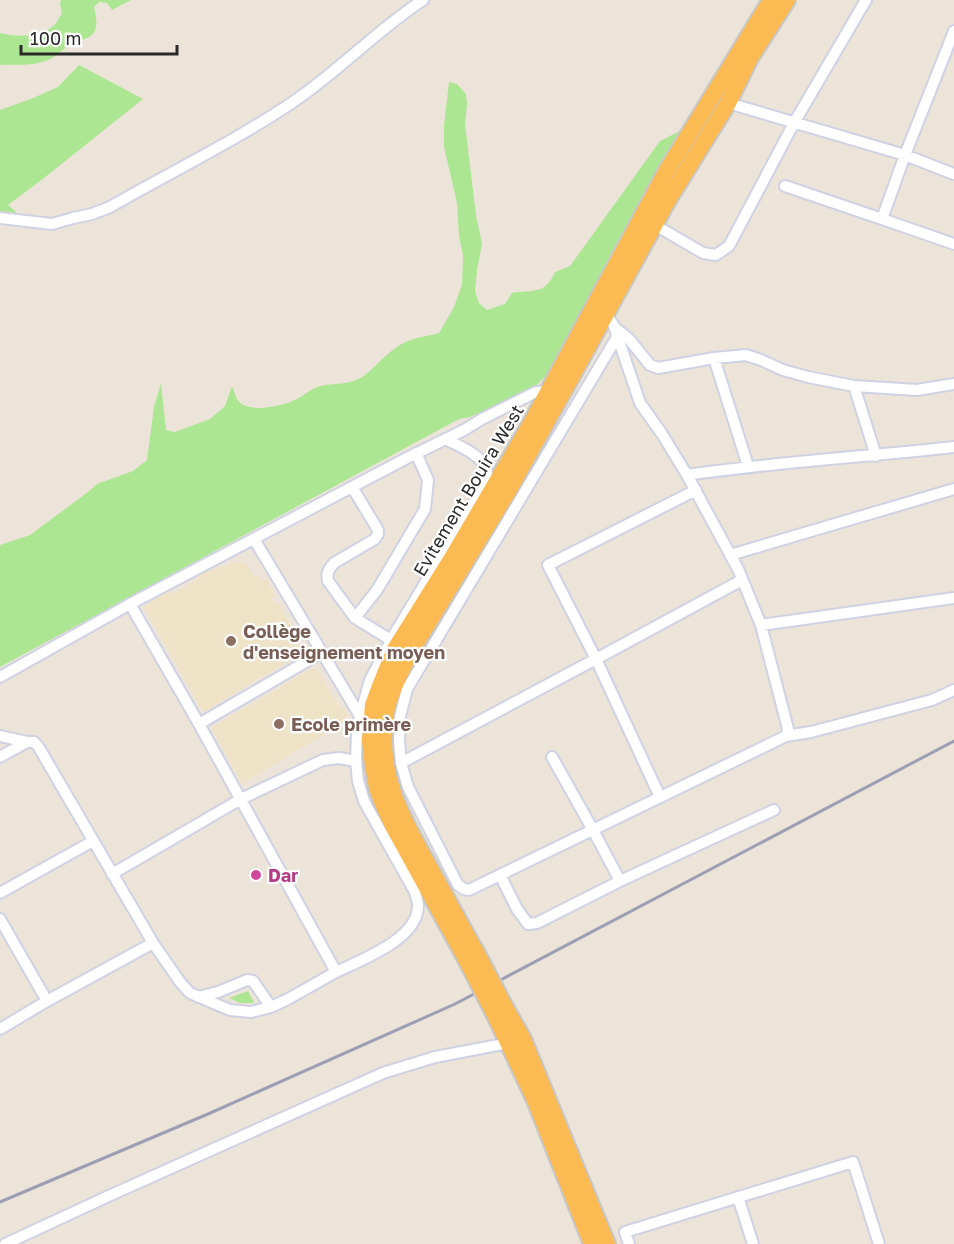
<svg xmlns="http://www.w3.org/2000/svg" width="954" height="1244" viewBox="0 0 954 1244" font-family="'Golos Text',sans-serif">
  <rect width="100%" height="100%" fill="#ece4d9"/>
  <path fill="#efe3c7" d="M238,561L246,563L255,577L258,575L262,581L266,580L275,597L272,599L274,604L278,603L305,651L203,712L144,607L150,604V602L168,592L171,594L187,586L199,578L198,575L213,567L214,570L221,566L222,568Z
    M313,668L317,669L341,710L344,709L347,713L346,721L242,784L211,728Z"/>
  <path fill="#ade692" d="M61,0H131L112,10L107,3L99,2L94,7C96,16 100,31 89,37C84,40 77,41 72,44C64,48 59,54 52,58C36,67 17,64 0,65V33C16,37 40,38 53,26C57,23 59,17 62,14L60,4Z
    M79,65L143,99L44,178L8,205L15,211L18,217L12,225H0V110L33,98L58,87Z
    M449,82L457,84L466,94L467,103L465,124L476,215L482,244L477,270L475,291L479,303L487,310L505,304L512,293C533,289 544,296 555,272L570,266L660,141L680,131L644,192L547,375L525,396L497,410L481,412L470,417L459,419L0,667V545L30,535L88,492L97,484L133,471L147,460L154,407L161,383L166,430L175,432L210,419L225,406L232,386C234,390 235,395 237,399C247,415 282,406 297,399C305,395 311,388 321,386C337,382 350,386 365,375C379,364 390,348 408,341C417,337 429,336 439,333L454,307L462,285L463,255L459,237L457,203L444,147V125Z
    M248,991L254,1003H240L229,998Z"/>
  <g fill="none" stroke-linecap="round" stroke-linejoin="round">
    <defs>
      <path id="minor" d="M728,103L905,155L954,174
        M785,186L882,219L905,155L954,31
        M0,218L52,224L73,218L92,214L110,207C171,172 235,141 293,102C339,71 377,30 423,0
        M882,219L954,244
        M655,225L703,253L716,255L729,246L794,123L866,0
        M602,310L606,313L614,326L640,403L662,434L687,475L738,569L761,625L788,729L786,736L469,890L464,889L458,885L408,787L401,763L399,742L400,716L407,689L617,337
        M614,327L629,339L650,365L658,368L714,358L746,355L761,360L783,370L808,377L854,386L917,390L954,384
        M714,358L748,466
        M854,386L876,456
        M687,475C776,462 865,457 954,447
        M352,487L378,530V534L375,539L334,563C329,569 326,573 328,581L355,618L391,640
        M254,539L360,716
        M730,555L954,489
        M130,604L199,724L321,653
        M355,618L377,590L425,509L428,480L416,453
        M761,625L954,598
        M0,677L130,604L405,459L464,430L482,419L536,392L548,391L552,393
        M0,736L27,742
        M786,736L811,732L932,700L954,690
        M0,757L27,742H34L38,746L153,943L180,982L190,993L230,1010L251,1012L271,1007L288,999L336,972L199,724
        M552,757L593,830L620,881
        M401,763L596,659L742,580
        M660,797L596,659L548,565L696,490
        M112,874L241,799L323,760L339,758L356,761
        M500,875L517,909L528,924L537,923L620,881L774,810
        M0,893L93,841
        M0,919L47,1001
        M336,972C361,960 418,939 418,906C418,901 416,896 415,892L364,801L358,781L356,761L357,732L360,716L370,680L395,633L486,482C486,478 487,475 487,472C485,456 457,445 445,439
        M198,997L218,992L247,980L253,981L271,1007
        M0,1029L47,1001L153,943
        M738,1197L753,1244
        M5,1244L113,1194L383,1073L435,1057L514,1042
        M629,1244L625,1232L853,1162L879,1244"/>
      <path id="trunk" d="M476,952C461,926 447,899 432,872C405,823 378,780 385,722C386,716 386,709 388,704C393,686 402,669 410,653L507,493L573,374L668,200L728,103L750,58L787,0
        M466,959L393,826L383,804L377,788L373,765L370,741L373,705L380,686L395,649L452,558L533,420L666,172L771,0
        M507,1011L523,1039L607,1244
        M496,1017L535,1100L592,1244"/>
    </defs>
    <use href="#minor" stroke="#cfd2e3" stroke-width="14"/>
    <use href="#trunk" stroke="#c7c7c7" stroke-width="20"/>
    <use href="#minor" stroke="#fff" stroke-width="10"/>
    <use href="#trunk" stroke="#fcba52" stroke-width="16"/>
    <path stroke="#9c9fb4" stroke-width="3" d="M0,1202L208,1114L455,1004L954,741"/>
    <defs>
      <path id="trunk-bridge" d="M476,952L507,1011
        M466,959L496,1017"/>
    </defs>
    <use href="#trunk-bridge" stroke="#c7c7c7" stroke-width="20" stroke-linecap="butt"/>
    <use href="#trunk-bridge" stroke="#fcba52" stroke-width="16"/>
  </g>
  <g fill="#8d6e63" stroke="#fff" stroke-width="2">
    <circle cx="231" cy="641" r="6"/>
    <circle cx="279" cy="724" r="6"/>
  </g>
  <circle fill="#d1479c" stroke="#fff" stroke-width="2" cx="256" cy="875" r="6"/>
  <g text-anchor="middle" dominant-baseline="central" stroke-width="4.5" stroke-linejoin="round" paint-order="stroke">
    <g font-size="18" fill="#292929" stroke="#fff">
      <text transform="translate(468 490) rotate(-59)">Evitement Bouira West</text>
    </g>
    <g font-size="18" font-weight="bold" fill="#785e54" stroke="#fff" text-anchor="start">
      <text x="243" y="631">Collège<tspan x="243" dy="21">d'enseignement moyen</tspan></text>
      <text x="291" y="724">Ecole primère</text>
    </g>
    <g font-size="18" font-weight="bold" fill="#b23c85" stroke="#fff" text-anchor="start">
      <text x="268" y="875">Dar</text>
    </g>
  </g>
  <path d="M21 45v9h156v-9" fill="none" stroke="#292929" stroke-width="3"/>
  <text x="30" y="45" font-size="18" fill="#292929" stroke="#ffffff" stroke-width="4.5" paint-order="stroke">100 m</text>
</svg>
